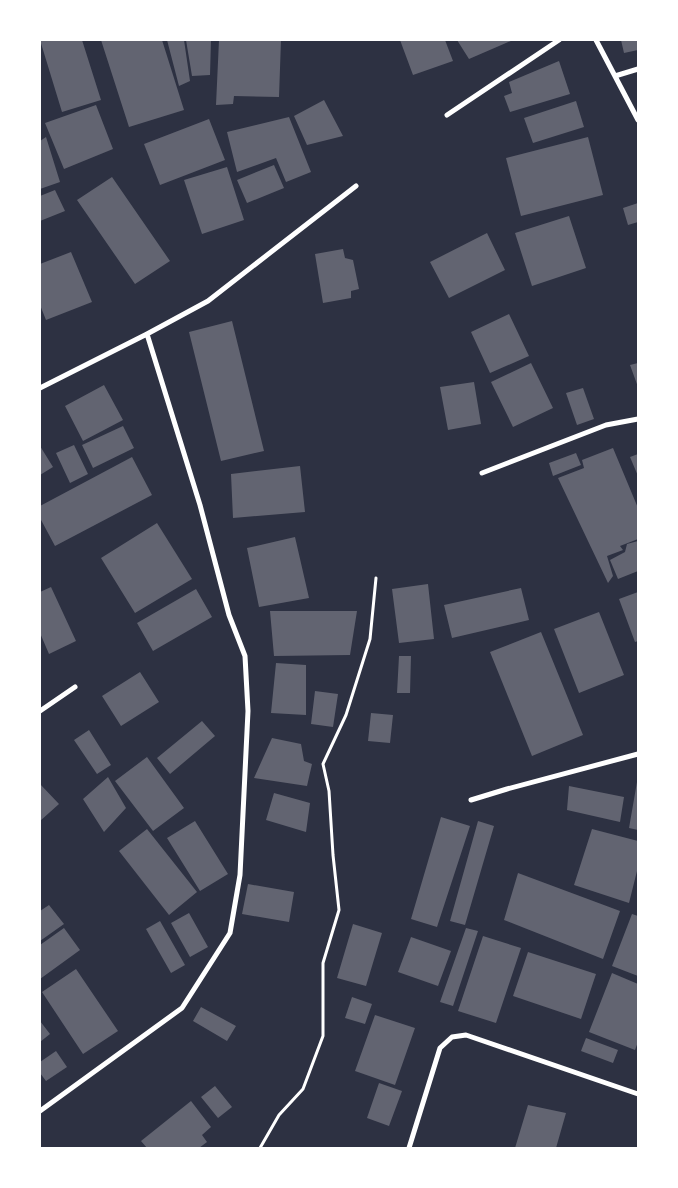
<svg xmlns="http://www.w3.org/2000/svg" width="678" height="1188" viewBox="0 0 678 1188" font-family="'Noto Sans',sans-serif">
  <rect width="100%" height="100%" fill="#2d3142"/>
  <path fill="#626471" d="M40,40H82L101,100L62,112Z
    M101,40H162L184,110L129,127Z
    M167,40H184L190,81L179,86Z
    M186,40H211L210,75L192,76Z
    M219,40H281L279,97L234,96L233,104L216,105Z
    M400,40H445L453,61L413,75Z
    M457,40H513L469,59Z
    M621,40H638V50L624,53Z
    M559,61L570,94L510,112L504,96L512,93L509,82Z
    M324,100L343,136L307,145L294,116Z
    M576,101L584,127L533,143L524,118Z
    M96,105L113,149L64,169L45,123Z
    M289,117L311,172L286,182L276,158L237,172L227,132Z
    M209,119L225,160L160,185L144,144Z
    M46,137L60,182L40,189V141Z
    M588,137L603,195L521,216L506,158Z
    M274,165L284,188L247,203L237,180Z
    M227,167L244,220L202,234L184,180Z
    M112,177L170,261L135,284L77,200Z
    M55,190L65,211L40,221V196Z
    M638,203V222L628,225L623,208Z
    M569,216L586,268L532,286L515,233Z
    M487,233L505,270L449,298L430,262Z
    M343,249L345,258L353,260L359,289L351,291V298L323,303L315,254Z
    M71,252L92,302L46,320L40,305V264Z
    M509,314L529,356L490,373L471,332Z
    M232,321L264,451L221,461L189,332Z
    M531,363L553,408L513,427L491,382Z
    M638,363V387L630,365Z
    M474,382L481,424L448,430L440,387Z
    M104,385L123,420L83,441L65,406Z
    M583,388L594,419L577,425L566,393Z
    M123,426L134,448L93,468L82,445Z
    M74,445L88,474L70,483L56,453Z
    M40,446L53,467L40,475Z
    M613,448L638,508V539L620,546L623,550L607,556L613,576L608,583L558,478L584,468L582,460Z
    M576,453L581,465L553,476L549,463Z
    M638,454V476L630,457Z
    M132,457L152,495L55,546L40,518V506Z
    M300,466L305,512L233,518L231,474Z
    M157,523L192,579L135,613L101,558Z
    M295,537L309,598L259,607L247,548Z
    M638,541V571L618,579L610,560L625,552L627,544Z
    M428,584L434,639L399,643L392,589Z
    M51,587L76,641L49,654L40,633V592Z
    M521,588L529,620L452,638L444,605Z
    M196,589L212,617L153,651L137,623Z
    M638,592V641L635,642L619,599Z
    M270,611H357L350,655L274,656Z
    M599,612L624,675L579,693L554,629Z
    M541,632L583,735L532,756L490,652Z
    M399,656H411L410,693H397Z
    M276,663L306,665V715L271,713Z
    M140,672L159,702L121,726L102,696Z
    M315,691L338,694L333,727L311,724Z
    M371,713L393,715L390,743L368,741Z
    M202,721L215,736L170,774L157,758Z
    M89,730L111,765L97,774L74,740Z
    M272,738L301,744L304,761L312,764L307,786L254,778Z
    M147,757L184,808L153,831L115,781Z
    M108,777L126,808L104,832L83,799Z
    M637,782H638V830L629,828Z
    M40,784L59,804L40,821Z
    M569,786L624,797L620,822L567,810Z
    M274,793L310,803L306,832L266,820Z
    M441,817L470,826L437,927L411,919Z
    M195,821L228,874L200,891L167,838Z
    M478,821L494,826L465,925L450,921Z
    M147,829L197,892L169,915L119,851Z
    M592,829L638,841V867L629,903L574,885Z
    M518,873L620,911L603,959L504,920Z
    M248,884L294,892L289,922L242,914Z
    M49,905L64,924L40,941V911Z
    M189,913L208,947L190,957L171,923Z
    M632,914L638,916V976L612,966Z
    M160,921L185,965L171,973L146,929Z
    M353,924L382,933L366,986L337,978Z
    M64,928L80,950L40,979V945Z
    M466,928L478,931L453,1006L440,1002Z
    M483,936L521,948L496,1023L458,1011Z
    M411,937L451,951L438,986L398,972Z
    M528,952L596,974L581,1019L513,996Z
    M76,969L118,1031L83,1054L42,992Z
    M612,973L638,984V1042L635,1050L589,1032Z
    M352,997L372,1004L365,1024L345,1018Z
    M201,1007L236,1026L227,1041L193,1021Z
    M375,1015L415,1028L395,1085L355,1071Z
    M40,1021L50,1034L40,1042Z
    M586,1038L618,1050L613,1063L581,1051Z
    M56,1051L67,1067L46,1081L40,1073V1062Z
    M379,1083L402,1091L389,1126L367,1118Z
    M215,1086L232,1107L218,1118L201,1097Z
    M191,1101L211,1127L202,1135L207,1142L199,1148H147L141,1141Z
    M528,1105L566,1113L556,1148H515Z"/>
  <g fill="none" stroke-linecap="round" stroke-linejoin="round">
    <path stroke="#fff" stroke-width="3" d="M260,1148L279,1115L303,1089L323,1036V963L339,910L333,855L329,791L323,764L346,715L370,639L376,578"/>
    <path stroke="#fff" stroke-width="5" d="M596,40L638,120
      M615,76L638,69
      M447,115L559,40
      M40,388L147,334L208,301L356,186
      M482,473L606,425L638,419
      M40,711L75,687
      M471,800L507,789L638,754
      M40,1111L182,1008L230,933L240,875L248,711L245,656L229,615L200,505L147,334
      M409,1148L440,1048L452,1037L466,1035L638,1094"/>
  </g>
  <rect width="678" height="1188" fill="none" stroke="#ffffff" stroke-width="82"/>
</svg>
